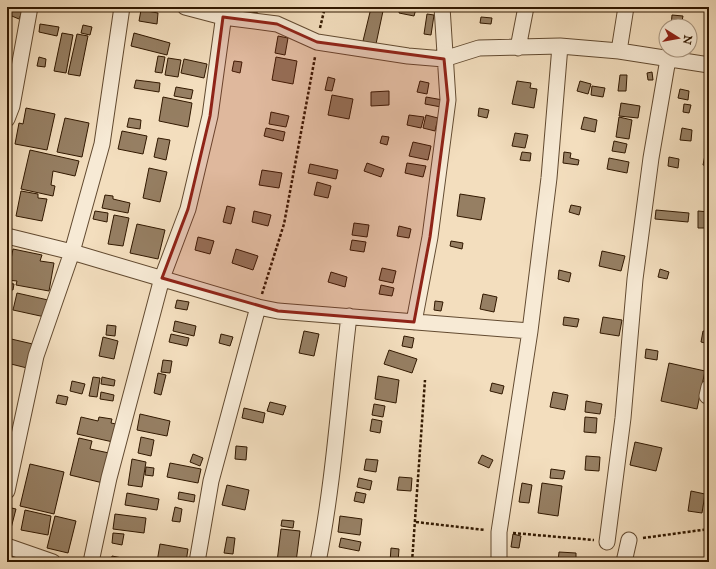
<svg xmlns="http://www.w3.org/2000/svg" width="716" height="569" viewBox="0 0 716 569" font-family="'IM FELL Great Primer',serif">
  <rect width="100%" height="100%" fill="#f3debe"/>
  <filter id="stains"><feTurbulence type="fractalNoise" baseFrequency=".005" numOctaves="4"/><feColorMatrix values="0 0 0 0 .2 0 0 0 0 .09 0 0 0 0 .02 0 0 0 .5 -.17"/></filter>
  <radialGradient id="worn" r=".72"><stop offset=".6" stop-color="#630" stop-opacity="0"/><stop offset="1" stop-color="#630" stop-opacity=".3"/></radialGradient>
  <path fill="#967f63" stroke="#311800" d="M7,7H24L19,19L7,14Z
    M239,7H258L257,13L239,10Z
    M400,7H423V10L416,9L414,16L399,13Z
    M595,7H615L614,11Z
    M371,8L383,11L376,44L363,41Z
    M141,10L158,13L157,24L139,21Z
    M427,14L434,15L431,35L424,34Z
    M672,15L683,16L681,26H671Z
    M481,17L492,18L491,24L480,23Z
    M40,24L59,27L57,36L39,32Z
    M83,25L92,27L90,35L81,33Z
    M62,33L73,35L66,73L54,71Z
    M134,33L170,43L167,55L131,46Z
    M77,34L88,36L80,76L68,74Z
    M278,36L288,38L285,55L275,53Z
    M158,56L165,57L162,73L155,72Z
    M39,57L46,59L45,67L37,66Z
    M276,57L297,61L293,84L272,80Z
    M168,58L181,60L178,77L165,75Z
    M184,59L207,64L204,78L181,73Z
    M234,61L242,62L240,73L232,71Z
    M652,72L653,80H648L647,73Z
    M620,75H627L626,91H618Z
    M328,77L335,79L332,91L325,90Z
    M136,80L160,83L159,92L134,88Z
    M420,81L429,83L427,94L417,92Z
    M517,81L531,83L530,88L537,89L534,108L512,104Z
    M580,81L591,84L588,94L577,91Z
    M592,86L605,88L603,97L591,95Z
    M176,87L193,90L191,99L174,96Z
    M680,89L689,91L688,100L678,98Z
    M389,91V105L371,106V92Z
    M332,95L353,99L349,119L328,115Z
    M163,97L192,103L188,127L159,121Z
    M426,97L443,100L441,107L425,104Z
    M621,103L640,106L638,118L619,116Z
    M684,104L691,105L689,113L683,112Z
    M26,108L55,114L47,150L15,144L19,123L23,124Z
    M479,108L489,110L487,118L478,116Z
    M271,112L289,116L286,127L269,124Z
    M409,115L424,117L421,128L407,125Z
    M426,115L438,118L435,131L423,128Z
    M584,117L597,120L595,132L581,129Z
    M619,117L632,120L629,139L616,137Z
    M65,118L89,123L82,157L57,152Z
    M129,118L141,120L140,129L127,127Z
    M266,128L285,132L283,141L264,136Z
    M682,128L692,130L691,141L680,140Z
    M122,131L147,136L143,154L118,149Z
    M515,133L528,135L525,148L512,146Z
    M382,136L389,137L387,145L380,143Z
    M158,138L170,140L166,160L154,157Z
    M614,141L627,144L625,153L612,151Z
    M413,142L431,146L428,160L409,156Z
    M30,150L79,161L75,176L53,171L51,185L55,186L53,196L21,189Z
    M706,150L709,151V166L703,165Z
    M522,152L531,153L530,161L520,160Z
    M564,152L571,153L570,158L579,160L578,165L563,163Z
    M669,157L679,159L678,168L668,166Z
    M609,158L629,162L627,173L607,169Z
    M367,163L384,169L381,177L364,171Z
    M407,163L426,166L423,177L405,173Z
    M310,164L338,170L336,179L308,173Z
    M149,168L167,172L160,202L143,198Z
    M262,170L282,173L279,188L259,185Z
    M317,182L331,186L328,198L314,195Z
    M21,191L38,194V198L47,199L42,221L16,216Z
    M460,194L485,198L481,220L457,216Z
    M105,195L113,196V199L130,203L128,213L102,208Z
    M571,205L581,207L579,215L569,212Z
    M227,206L235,208L231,224L223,222Z
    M656,210L689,213L688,222L655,219Z
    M95,211L108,213L107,222L93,219Z
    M254,211L271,215L268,226L252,222Z
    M698,211L709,212V228H698Z
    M114,215L129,218L123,246L108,244Z
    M354,223L369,225L367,237L352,235Z
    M137,224L165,230L158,259L130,253Z
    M399,226L411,229L409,238L397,236Z
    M198,237L214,241L210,254L195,250Z
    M352,240L366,242L364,252L350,250Z
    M451,241L463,243L462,249L450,246Z
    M13,249L42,255L40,261L54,263L49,291L16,285L17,281L7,280Z
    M236,249L258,256L253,270L232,263Z
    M602,251L625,256L621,271L599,266Z
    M382,268L396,271L393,283L379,280Z
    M660,269L669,272L667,279L658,277Z
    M559,270L571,273L569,282L558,279Z
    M331,272L347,277L345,287L328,282Z
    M8,283L14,284L13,290L7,289Z
    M381,285L394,288L392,296L379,294Z
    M17,293L48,300L45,317L13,310Z
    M483,294L497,297L494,312L480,309Z
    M177,300L189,302L187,310L175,308Z
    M435,301L443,302L441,311L434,310Z
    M564,317L579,319L577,327L563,325Z
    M603,317L622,320L619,336L600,333Z
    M175,321L196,326L194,336L173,331Z
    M107,325L116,326L115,336L106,335Z
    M304,331L319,334L314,356L299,353Z
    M703,331L709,332V344L701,342Z
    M171,334L189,338L187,346L169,342Z
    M221,334L233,337L230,346L219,343Z
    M404,336L414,338L412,348L402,346Z
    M103,337L118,341L114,359L99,356Z
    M7,338L37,345L31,369L7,363Z
    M646,349L658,351L657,360L645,358Z
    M389,350L417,359L412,373L384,364Z
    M163,360L172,361L170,373L161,372Z
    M669,363L705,371L697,409L661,401Z
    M158,373L166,375L161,395L154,393Z
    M378,376L399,380L396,403L375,399Z
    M93,377L100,378L97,397L89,396Z
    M102,377L115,380L114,386L101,384Z
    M72,381L85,384L82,394L70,391Z
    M492,383L504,386L502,394L490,391Z
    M101,392L114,395L113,401L100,399Z
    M553,392L568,395L565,410L550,407Z
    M58,395L68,397L66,405L56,403Z
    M586,401L602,404L600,414L585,412Z
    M270,402L286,406L283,415L267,411Z
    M374,404L385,406L383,417L372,415Z
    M244,408L265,413L263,423L242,418Z
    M140,414L170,421L167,436L137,430Z
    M81,417L98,421L99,417L112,419L111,423L116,424L113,442L77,434Z
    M585,417L597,418L596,433L584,432Z
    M372,419L382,421L380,433L370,431Z
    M141,437L154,440L151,456L138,453Z
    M79,438L92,441L90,449L109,453L103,483L70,475Z
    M635,442L662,448L656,471L630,465Z
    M236,446L247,447L246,460L235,459Z
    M193,454L203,458L200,466L190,462Z
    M482,455L493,460L489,468L478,463Z
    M586,456L600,457L599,471L585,470Z
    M132,459L146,462L142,487L128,485Z
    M366,459L378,460L376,472L364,470Z
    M170,463L201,469L198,483L167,477Z
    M30,464L64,472L54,514L20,506Z
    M146,467L154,468L153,476L145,475Z
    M551,469L565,471L563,479L550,478Z
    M399,477L412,478L411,491L397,490Z
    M359,478L372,481L370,490L357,487Z
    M522,483L532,485L529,503L519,502Z
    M542,483L562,486L558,516L538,513Z
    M227,485L249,490L245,510L222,505Z
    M691,491L705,494L702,513L688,511Z
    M179,492L195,495L194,502L178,499Z
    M356,492L366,494L364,503L354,501Z
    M127,493L159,499L157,510L125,505Z
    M7,507L16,509L9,536H7Z
    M175,507L182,509L180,522L172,521Z
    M25,510L51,516L48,535L21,530Z
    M115,514L146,518L144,533L113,529Z
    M55,516L76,521L68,553L47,548Z
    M340,516L362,519L360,535L338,532Z
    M282,520L294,521L293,528L281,526Z
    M281,529L300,531L296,562H277Z
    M113,533L124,534L122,545L112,543Z
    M513,534L521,536L519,548L511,547Z
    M227,537L235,538L233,554L224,553Z
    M341,538L361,542L359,551L339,547Z
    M160,544L188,549L186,562H157Z
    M391,548L399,549L398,562H390Z
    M559,552L576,553V562H558Z
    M112,556L137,561L136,562H111Z"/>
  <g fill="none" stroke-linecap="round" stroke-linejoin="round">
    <defs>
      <path id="minor" d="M185,7L223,17L277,24L317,42L408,56L444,59L479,48L560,46L619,51L709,65
        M518,48L526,7
        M619,51L626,7
        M7,119L12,106L30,7
        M7,236L72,252L258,307L278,311L530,331
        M414,322L430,237L448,100L442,7
        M707,396L709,387
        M7,491L36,356L72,252L102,144L122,7
        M607,542L623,418L635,279L651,158L668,59
        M7,546L53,562
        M91,562L109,478L162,278L188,209L210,116L225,7
        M197,562L211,481L258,307
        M318,562C334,481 339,398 349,316
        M499,562V532L530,331L549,178L560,46
        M624,562L629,540"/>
    </defs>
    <use href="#minor" stroke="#624a30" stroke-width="17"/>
    <path stroke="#311800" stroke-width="2.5" stroke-dasharray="3 2" stroke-linecap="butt" d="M320,28L325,7
      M262,294L284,224L315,57
      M416,522L485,530
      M513,533L594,540
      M643,538L709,529
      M412,562L425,380"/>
    <use href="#minor" stroke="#f7ead5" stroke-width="15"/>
  </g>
  <path fill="#8f2418" fill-opacity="0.2" stroke="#8f2418" stroke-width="3" stroke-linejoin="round" d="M223,17L277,24L317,42L444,59L448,100L430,237L414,322L278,311L162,278L188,209L210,116Z"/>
  <rect width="716" height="569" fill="none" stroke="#f3debe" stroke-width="24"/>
  <rect x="8" y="8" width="700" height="553" fill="none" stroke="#311800" stroke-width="2"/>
  <rect x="12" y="12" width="692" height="545" fill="none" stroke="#311800"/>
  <g transform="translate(678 38) rotate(101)"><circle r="19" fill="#f7ead5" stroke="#a89680"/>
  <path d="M0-3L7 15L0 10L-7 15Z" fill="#8f2418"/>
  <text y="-6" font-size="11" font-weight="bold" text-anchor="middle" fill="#311800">N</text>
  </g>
  <rect width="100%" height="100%" filter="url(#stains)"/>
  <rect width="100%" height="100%" fill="url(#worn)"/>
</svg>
